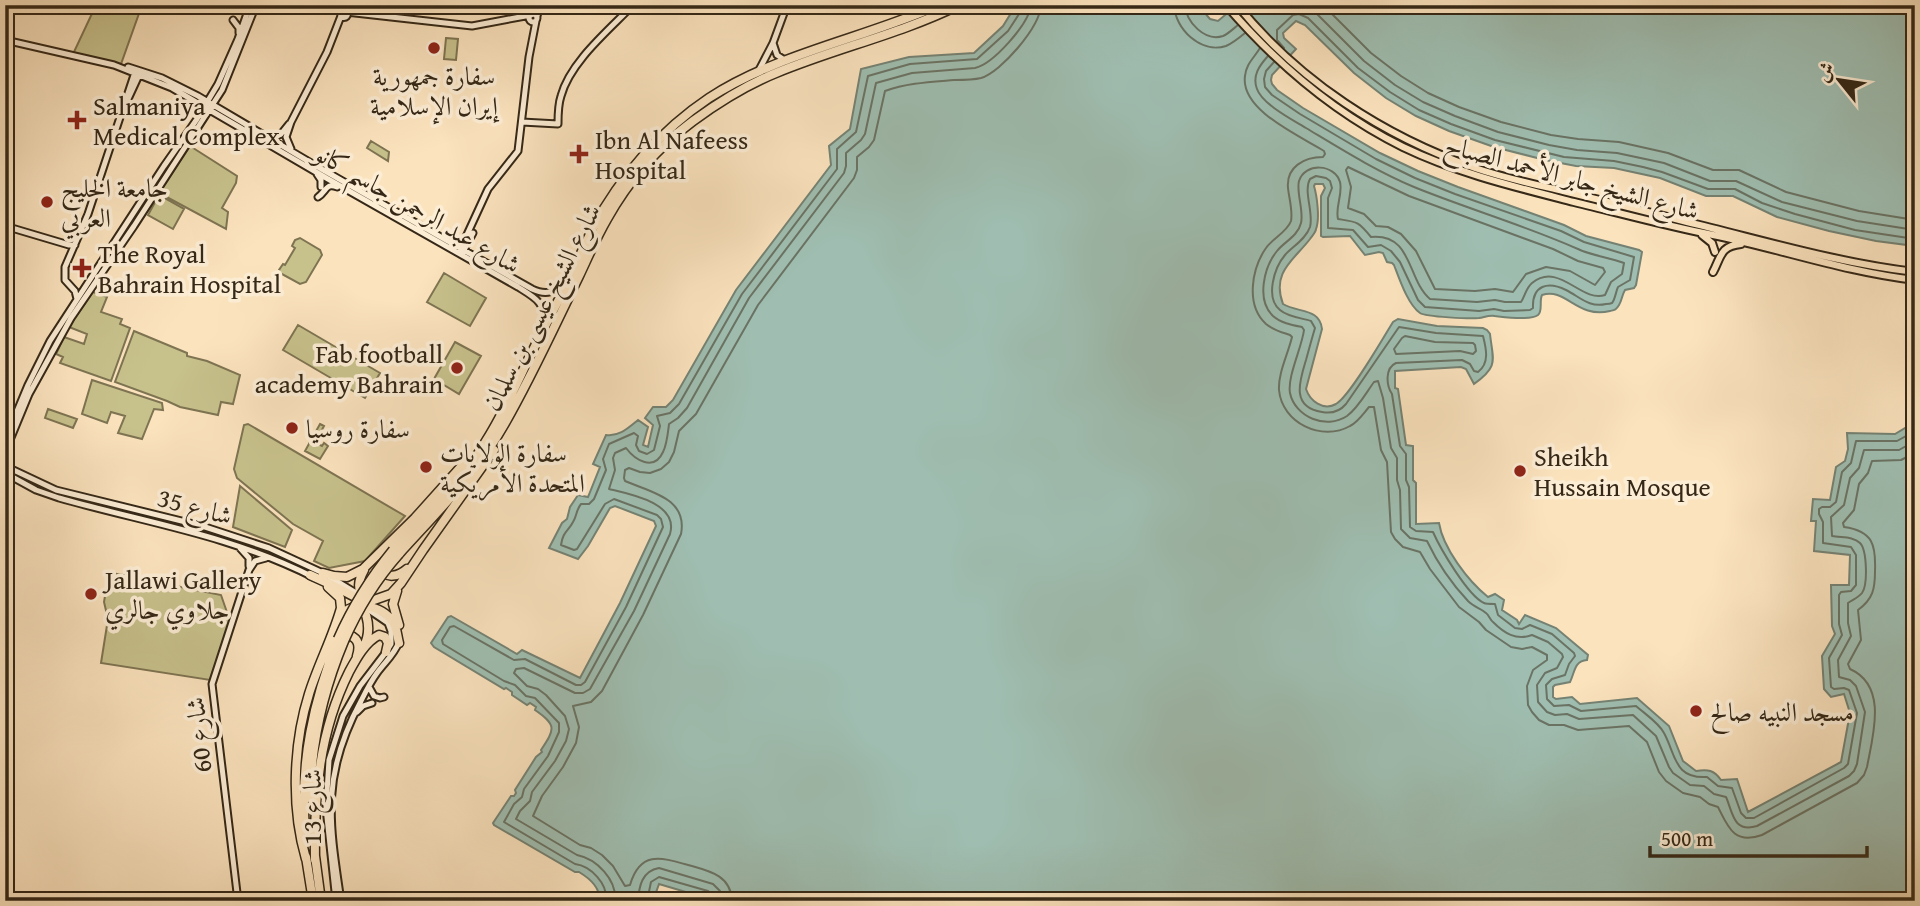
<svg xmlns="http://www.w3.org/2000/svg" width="1920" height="906" viewBox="0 0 1920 906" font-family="'Gentium Book Plus',Amiri,serif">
  <rect width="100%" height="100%" fill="#fbe3be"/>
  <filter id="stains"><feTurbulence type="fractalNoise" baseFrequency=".00286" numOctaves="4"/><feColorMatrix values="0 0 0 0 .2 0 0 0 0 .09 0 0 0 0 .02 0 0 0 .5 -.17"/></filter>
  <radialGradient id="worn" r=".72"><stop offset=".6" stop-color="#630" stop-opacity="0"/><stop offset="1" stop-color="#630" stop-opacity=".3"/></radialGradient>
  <path fill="#c7c18c" stroke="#7e7452" stroke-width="2" d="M96,5H142L121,64L73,54Z
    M446,38L458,39L456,60L444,59Z
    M371,141L389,152L388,161L367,148Z
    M190,146L237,176L236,183L222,208L228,212L226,229L161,194L162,192L160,191Z
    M159,195L184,209L173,229L148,215Z
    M300,238L320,250L322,255L306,282L300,284L280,273L279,270L283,264L285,265L295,248L292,246L295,240Z
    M444,273L486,298L470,326L427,302Z
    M93,292L107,297L101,312L122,319L120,324L130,328L111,381L60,363L63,357L56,354L64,337L84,344L87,334L69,327Z
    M298,325L380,373L365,398L283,350Z
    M134,331L187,353V356L207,361L240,375L233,404L221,402L218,415L180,407L167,401L115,382Z
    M455,342L481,356L459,394L434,379Z
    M92,380L162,403L163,410L154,409L142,439L118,433L125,416L111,412L107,423L82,414Z
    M48,409L77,419L73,428L45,418Z
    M248,424L405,516L365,561L329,568L314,561L323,541L293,524L237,478L234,469L244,425Z
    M320,424L324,426L317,439L320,441L318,444L322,446L324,443L328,446L320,459L305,451Z
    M240,486L292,530L285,547L233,527Z
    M117,574L141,578L139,589L149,591L151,581L221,595L230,621L210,680L101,663L108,619L104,602L107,584L115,585Z"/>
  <path fill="#9fbeb1" stroke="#758273" stroke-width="2" d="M1016,5H1198L1210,19L1218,21L1237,5H1915V246L1876,241L1829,231L1777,217L1733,196H1706L1660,178L1614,168L1576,166L1545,160L1494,147L1449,131L1416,116L1386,98L1354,73L1305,25L1296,21L1283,33L1284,38L1296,49L1272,75L1271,80L1272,84L1277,90L1303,108L1380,153L1418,171L1458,187L1564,225L1586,236L1639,250L1642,252L1636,285L1634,288L1625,290C1622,295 1622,300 1619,305C1616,310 1615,310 1610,311C1577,319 1566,287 1542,295C1539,301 1543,311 1538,315C1530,321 1504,317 1495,316C1489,315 1485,317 1479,318C1471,319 1426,317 1420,313C1408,305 1399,278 1394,265L1392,263L1387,262L1383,253L1379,252L1365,255L1350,236L1323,237L1321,236V196L1325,188L1323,184H1315L1314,186C1317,196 1320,219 1316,229C1316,232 1312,236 1310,239C1294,260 1271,272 1283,304C1298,313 1320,308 1322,329L1306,389C1310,401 1323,411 1336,404C1350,396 1383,338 1393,322L1398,319L1437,326L1483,328L1487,330L1490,334C1493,361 1499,366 1474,384L1466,369L1461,367L1395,371V388L1398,389L1406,445L1413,446V480L1416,483V524L1439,523C1443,548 1468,581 1488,597L1495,594L1504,600L1502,610L1517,620L1519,624L1525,615L1556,628L1588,655L1587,660C1574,661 1575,672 1570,682L1555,685L1553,687V697L1556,699L1572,697L1580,704L1637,698L1669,726L1683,761L1696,771C1708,769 1714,770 1721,780L1737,779L1748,812L1841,762L1850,713L1844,694L1831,697L1824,689L1822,656L1835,634L1832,626L1831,585H1849L1850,555L1814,551L1816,521H1811L1813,499L1830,500L1836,467L1845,461L1848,449L1847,433L1895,434L1915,422V901H716L659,884L653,901H599C601,888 589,878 579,872H575L494,825L493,823L511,796H514L516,793L515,790L536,757L542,752L541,750C555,729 557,725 535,710L536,707L530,703L527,705L512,695V692L506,688L504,689L434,647L431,643L448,617L451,616L517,654L522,650L580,678L620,603L656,526L654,521L615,506L610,508L588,546L578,559L549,548L562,523L567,519L570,507L578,495L588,497L600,467L593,464L606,435C619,437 628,428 638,420L648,427L643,445L648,447L653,425L645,418L653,407H666L673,400L736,290L831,165L829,146L850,129L861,69L909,57L974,53L1003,26Z"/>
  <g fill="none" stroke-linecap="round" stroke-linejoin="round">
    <path stroke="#6a7364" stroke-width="2" d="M1174,5C1175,29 1201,54 1226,46C1233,43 1239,38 1245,33
      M1185,5C1186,22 1205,42 1223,36C1228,34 1233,29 1238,25
      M1298,5L1315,12L1364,61L1395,85L1423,102L1455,116L1498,132L1549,145L1577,150L1617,153L1664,163L1710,181H1736L1782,202L1857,221L1915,230
      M1323,5L1371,53L1401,76L1428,93L1459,107L1501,122L1551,135L1578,139L1619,142L1668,153L1713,170H1739L1786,192L1859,211L1915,220
      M1260,48C1254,58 1246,64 1245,76C1240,110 1300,136 1324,151L1325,154L1323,157C1304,157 1286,167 1288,188C1289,198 1293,211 1291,221C1287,232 1272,239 1266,248C1252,268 1245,305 1266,324C1273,330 1281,332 1290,335L1292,337C1288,354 1278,373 1279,390C1282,423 1322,442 1350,426C1358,422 1363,414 1369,407H1374L1381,450L1387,462L1391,532L1395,539L1403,547L1420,552L1430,569L1459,607L1479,622L1486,630L1511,647L1522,649L1532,647L1547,655V660L1533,670L1527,686L1528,705L1532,712L1539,720L1549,725H1564L1578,730L1629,726L1647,742L1659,772L1666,781L1683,793L1700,797L1709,804L1718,807C1728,827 1734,845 1762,835L1857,783L1864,775L1867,767C1873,735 1888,686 1850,669L1848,664L1861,640L1858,610C1873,599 1875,589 1875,571C1876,545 1873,531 1844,527L1843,523L1854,510L1859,484L1868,473L1872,461L1901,460L1915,453
      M1284,48L1277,40V30L1293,15L1299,14L1308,18L1358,68L1390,92L1419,110L1451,124L1495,140L1564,157L1614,161L1643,167L1662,172L1708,189H1735L1762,203L1795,214L1855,230L1915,239
      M1268,56C1259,66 1252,76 1257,89C1262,104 1293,120 1306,128C1341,149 1376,171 1414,187C1468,209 1524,225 1578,249C1592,256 1609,257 1624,263L1622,274L1611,282L1605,295C1581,303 1559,261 1532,283C1526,288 1525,296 1521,302H1505L1495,300L1477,302L1430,299C1407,280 1413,233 1371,237C1358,221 1357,222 1338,219C1335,207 1343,194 1340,182C1335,164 1305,162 1299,181C1296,192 1304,211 1301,223C1298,236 1284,242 1277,251C1264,267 1256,300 1273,316C1281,323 1292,325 1302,327L1304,330C1302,347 1287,377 1290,393C1295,417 1326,430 1347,416C1358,408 1366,393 1374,382L1378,381L1383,398L1391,448L1397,458V480L1400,490L1401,529L1410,538L1427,541C1437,562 1452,584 1468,601C1474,607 1482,609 1486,613C1489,615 1490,620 1493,622C1504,633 1516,641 1532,635L1548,642L1562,654L1563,657L1557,668L1545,673L1537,685L1538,702L1547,712L1555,715L1567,714L1579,719L1633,715L1656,736L1669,767L1673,773L1690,785L1704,786L1714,794L1726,797C1733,813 1733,833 1757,826L1849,776L1854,771L1857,764L1865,712L1856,686L1850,680L1839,677L1838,660L1851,636L1848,623V603C1852,600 1858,598 1862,593C1868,585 1867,550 1860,543C1853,536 1841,538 1832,536L1831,517L1844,505L1850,478L1859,468L1864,450H1899L1915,441
      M1274,62L1266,71L1264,79L1265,87L1272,95L1300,114L1376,159L1415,178L1455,194L1561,231L1584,242L1634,257L1630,280L1618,287C1616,291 1615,300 1612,303C1610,304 1608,304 1606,304C1589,308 1580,297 1566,290C1548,281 1532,285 1533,308L1530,310L1504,311L1494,309L1479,311L1425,307L1418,300L1400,262L1391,251L1381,245L1368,247L1353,230L1328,228V198L1332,188L1330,181L1326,178L1316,176L1310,179C1303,191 1314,213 1310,227C1306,239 1292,247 1285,255C1274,268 1265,298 1280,310C1288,317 1302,318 1311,321L1315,328C1312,338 1309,349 1306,360C1300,380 1290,407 1322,412C1332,414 1340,411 1346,404L1399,327L1436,333L1483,336C1486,348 1490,363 1478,372L1474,371L1470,364L1462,360L1396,363C1385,368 1386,385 1392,394L1400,446L1406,454V480L1409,487L1410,527L1416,531L1433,532C1440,548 1468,596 1484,603C1486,604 1493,604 1495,604L1498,615L1515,628L1522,629L1530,625L1552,634L1574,653L1575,656L1569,664L1565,675L1552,679L1546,685L1547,699L1554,706L1569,705L1581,711L1636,706C1645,714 1659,723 1664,733C1676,755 1674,779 1707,777L1718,786L1732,788L1741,813L1746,818H1754L1844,768L1848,764L1857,713L1849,690L1844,688L1834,689L1831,687L1829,658L1842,635L1839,624V595L1841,592L1851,591L1856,585V555L1851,547L1823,543V522L1819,514V509L1822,507H1830L1836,502L1842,472L1851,463L1856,441H1897L1915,431
      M1348,167L1409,196L1553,249L1578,261L1603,268L1605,272L1595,285L1570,271L1546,267L1526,274L1513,292L1495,289L1475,291L1435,289L1416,251L1401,234L1388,227L1376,226L1364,214L1348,208L1351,187L1346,170Z
      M1405,336L1435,342L1473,343L1475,345L1476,351L1473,354L1460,351L1396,354L1394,349L1402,338Z
      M606,901C608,884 591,866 575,864L504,822L514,804L522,797L524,789L548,756L559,732V723L535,698L526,696L515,685L504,681L443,644L442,640L450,627L454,626L514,660L525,659L576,685H581L585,682L626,607L663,527L661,519L657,515L614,499L605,504L577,549L574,550L561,545C563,531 568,532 573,522C577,516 576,510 581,504H589L594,499L606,470L603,459L609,444L634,433L638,436L636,445L639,451L647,454L654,450L660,426L657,416L670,413L679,404L742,294L837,169V149L856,132L868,76L910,64L977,59L1008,31L1021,11L1022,5
      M615,901C617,880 597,859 577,855L516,819L520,811L530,801L532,792L555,761L566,741L569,729L565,716L546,695L538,689L527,686L514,673L516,669L524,668L575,693H583L590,689L634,611L670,534C679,503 630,494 609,489L615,470L613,458L615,453L626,448C635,460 654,472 663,452C667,444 668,432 669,424L678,418L687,408L749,298L844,173L846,166V153L861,140L865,134L876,83L912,73L975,68C993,64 1029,24 1031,5
      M638,901C639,886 642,871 659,868L713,884L720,891L721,901
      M647,901L651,882L659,877L708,891L712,895V901
      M732,901C731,875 709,871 688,865C660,857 640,851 630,885L625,886L613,866L602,855L591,848L580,845L533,816L542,796L563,767L576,743L579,727L573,706L591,702L602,691L643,615L681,534C688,498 650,492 625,481L624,478L625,470L629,468L640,472L650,473L661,469L669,462L674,452L679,431L696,414L758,305L854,178L857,170V157L869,147L874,140L885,91C907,83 930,82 954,80C963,80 973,80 981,78C1001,72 1040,27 1041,5"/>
    <defs>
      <path id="secondary" d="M340.5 14a3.5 3.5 0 1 1 7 0a3.5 3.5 0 1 1-7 0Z
        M346,12L472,26L531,15
        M529 18a4 4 0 1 1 8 0a4 4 0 1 1-8 0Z
        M537,16L540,5
        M233,20L239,28V33
        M5,40L114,65L172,88L328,179L518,287C534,297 547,303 543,324
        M773,43L777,55L786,61
        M128,67L162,78L198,96L318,167L532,289C547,296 555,292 566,281
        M759,70L773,43L787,5
        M128,99L140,73
        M522,122L558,124C558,115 558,105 561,96C570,62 609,30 633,5
        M271,139L281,134L289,124
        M291,149L286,137L291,122L327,52L341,16
        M317,174L321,180V187
        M318,197C326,192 326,182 337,187
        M5,226L69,245H75
        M459,252L488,189L518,151L529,57L536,21
        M463,252L473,233
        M77,299L75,291L65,280V267L88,214L135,72
        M5,440L28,385L50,341L164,166L197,119L218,84L238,39L250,5
        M5,452L29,394L71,318L134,226L222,90L256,5
        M5,466L56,490L202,526L269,548L323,573L361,596
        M5,473L36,490L59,498C147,523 230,535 313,577
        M240,548L249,558V566
        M369,687L374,696L380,698L384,697
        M357,712L363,706L372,703
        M238,901L212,684L249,570L255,561L266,558
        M336,901L326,808L329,760L343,716L360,686L386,652L391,644V631L388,623L366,608
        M341,901C329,821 321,775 361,701C366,691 371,681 377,673C385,662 394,655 399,642"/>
      <path id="primary" d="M1226,5C1276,63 1334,113 1403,147C1457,173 1516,187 1574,202C1620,213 1667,226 1713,235C1781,249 1846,272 1915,280
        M1237,5C1299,81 1383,136 1475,168C1504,178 1533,184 1563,191C1604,201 1645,211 1687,222C1762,240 1838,263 1915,272
        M1702,235L1712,243L1715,252
        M1713,272C1721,257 1720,246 1741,244"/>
      <path id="highway" d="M393,550C424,513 462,483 486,441C504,413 517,382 532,352C545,326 558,301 571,276C578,260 585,244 593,228C620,177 661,130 709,98C776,54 865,38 939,5
        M399,554C437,512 477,473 505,423C532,376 555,325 579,276C588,257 596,238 607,219C628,181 658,147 693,121C719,102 746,85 776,73C836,48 900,34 959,5
        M381,568C386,580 399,576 407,569
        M323,573L334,576L347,577L363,569L415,518L468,459
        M310,575L332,585L359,599L374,600L391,594L401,583L423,550L494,450
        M397,591L393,604L399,625
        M364,600C357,589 358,581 364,570
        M362,605C369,619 371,632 364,646
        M340,617C352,599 382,605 393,622C397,628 397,636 399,643
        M344,634C357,636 361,643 357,656
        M310,798C311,744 323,691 344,641
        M305,830C300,762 313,702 338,639
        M315,856L321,901
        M306,857L313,901
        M306,859C291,808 293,745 309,694C318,665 333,637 341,608L340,598L328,587
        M315,860C314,795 319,732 349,672C356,659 365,642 379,635L385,637L388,643L386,652"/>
    </defs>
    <use href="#secondary" stroke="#352817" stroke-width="9"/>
    <use href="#primary" stroke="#352817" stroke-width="10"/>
    <use href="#highway" stroke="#352817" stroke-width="11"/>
    <use href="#secondary" stroke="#fcedd5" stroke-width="5"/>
    <use href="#primary" stroke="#fbe3be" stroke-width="6"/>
    <use href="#highway" stroke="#fbe3be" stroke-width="8"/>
    <defs>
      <path id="highway-bridge" d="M338,639C352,607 371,577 393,550
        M344,641C358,609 376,580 399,554"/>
    </defs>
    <use href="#highway-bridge" stroke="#352817" stroke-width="11" stroke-linecap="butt"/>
    <use href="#highway-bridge" stroke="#fbe3be" stroke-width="8"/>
  </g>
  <g fill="#8f2418" stroke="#fcedd5" stroke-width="2.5">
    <circle cx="434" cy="48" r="7"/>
    <path d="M73.5 109.5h7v7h7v7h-7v7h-7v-7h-7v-7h7z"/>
    <path d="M575.5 143.5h7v7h7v7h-7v7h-7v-7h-7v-7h7z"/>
    <circle cx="47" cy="202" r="7"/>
    <path d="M78.5 257.5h7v7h7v7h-7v7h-7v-7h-7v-7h7z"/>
    <circle cx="457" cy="368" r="7"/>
    <circle cx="292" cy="428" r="7"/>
    <circle cx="426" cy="467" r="7"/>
    <circle cx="1520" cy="471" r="7"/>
    <circle cx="91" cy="594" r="7"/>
    <circle cx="1696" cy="711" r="7"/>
  </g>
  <g text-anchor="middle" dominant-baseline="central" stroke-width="7" stroke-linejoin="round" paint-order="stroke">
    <g font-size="26" fill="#352817" stroke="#fcedd5" text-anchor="start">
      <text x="434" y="75" text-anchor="middle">سفارة جمهورية<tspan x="434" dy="30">إيران الإسلامية</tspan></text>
      <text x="93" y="105">Salmaniya<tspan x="93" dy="30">Medical Complex</tspan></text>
      <text x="595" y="139">Ibn Al Nafeess<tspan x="595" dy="30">Hospital</tspan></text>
      <text x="61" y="187">جامعة الخليج<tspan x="61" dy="30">العربي</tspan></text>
      <text x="98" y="253">The Royal<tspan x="98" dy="30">Bahrain Hospital</tspan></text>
      <text x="443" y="353" text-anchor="end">Fab football<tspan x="443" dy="30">academy Bahrain</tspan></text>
      <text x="306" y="428">سفارة روسيا</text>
      <text x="440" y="452">سفارة الولايات<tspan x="440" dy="30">المتحدة الأمريكية</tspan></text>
      <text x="1534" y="456">Sheikh<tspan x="1534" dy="30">Hussain Mosque</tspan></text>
      <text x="105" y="579">Jallawi Gallery<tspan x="105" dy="30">جلاوي جالري</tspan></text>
      <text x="1710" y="711">مسجد النبيه صالح</text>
    </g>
    <g font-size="26" fill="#352817" stroke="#fcedd5">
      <text transform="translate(1572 177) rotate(15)">شارع الشيخ جابر الأحمد الصباح</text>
      <text transform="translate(418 208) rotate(30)">شارع عبد الرحمن جاسم كانو</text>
      <text transform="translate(541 307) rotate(-63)">شارع الشيخ عيسى بن سلمان</text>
      <text transform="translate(195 506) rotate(15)">شارع 35</text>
      <text transform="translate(198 735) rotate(-96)">شارع 60</text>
      <text transform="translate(311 807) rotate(-90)">شارع 13</text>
    </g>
  </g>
  <rect width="1920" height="906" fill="none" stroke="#fbe3be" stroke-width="28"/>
  <rect x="7" y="7" width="1906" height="892" fill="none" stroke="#352817" stroke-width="3.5"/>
  <rect x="14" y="14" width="1892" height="878" fill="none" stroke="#352817" stroke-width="2"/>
  <g transform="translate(1839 80) rotate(300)" stroke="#fcedd5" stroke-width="5" paint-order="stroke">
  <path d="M0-5L12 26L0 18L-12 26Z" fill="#352817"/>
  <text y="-10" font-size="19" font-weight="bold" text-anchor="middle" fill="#352817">ش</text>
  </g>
  <path d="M1650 846v10h217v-10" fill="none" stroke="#352817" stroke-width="3.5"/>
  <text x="1661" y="846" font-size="21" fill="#352817" stroke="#fcedd5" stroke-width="5" paint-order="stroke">500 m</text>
  <rect width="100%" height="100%" filter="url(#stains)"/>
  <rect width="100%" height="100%" fill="url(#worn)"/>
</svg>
